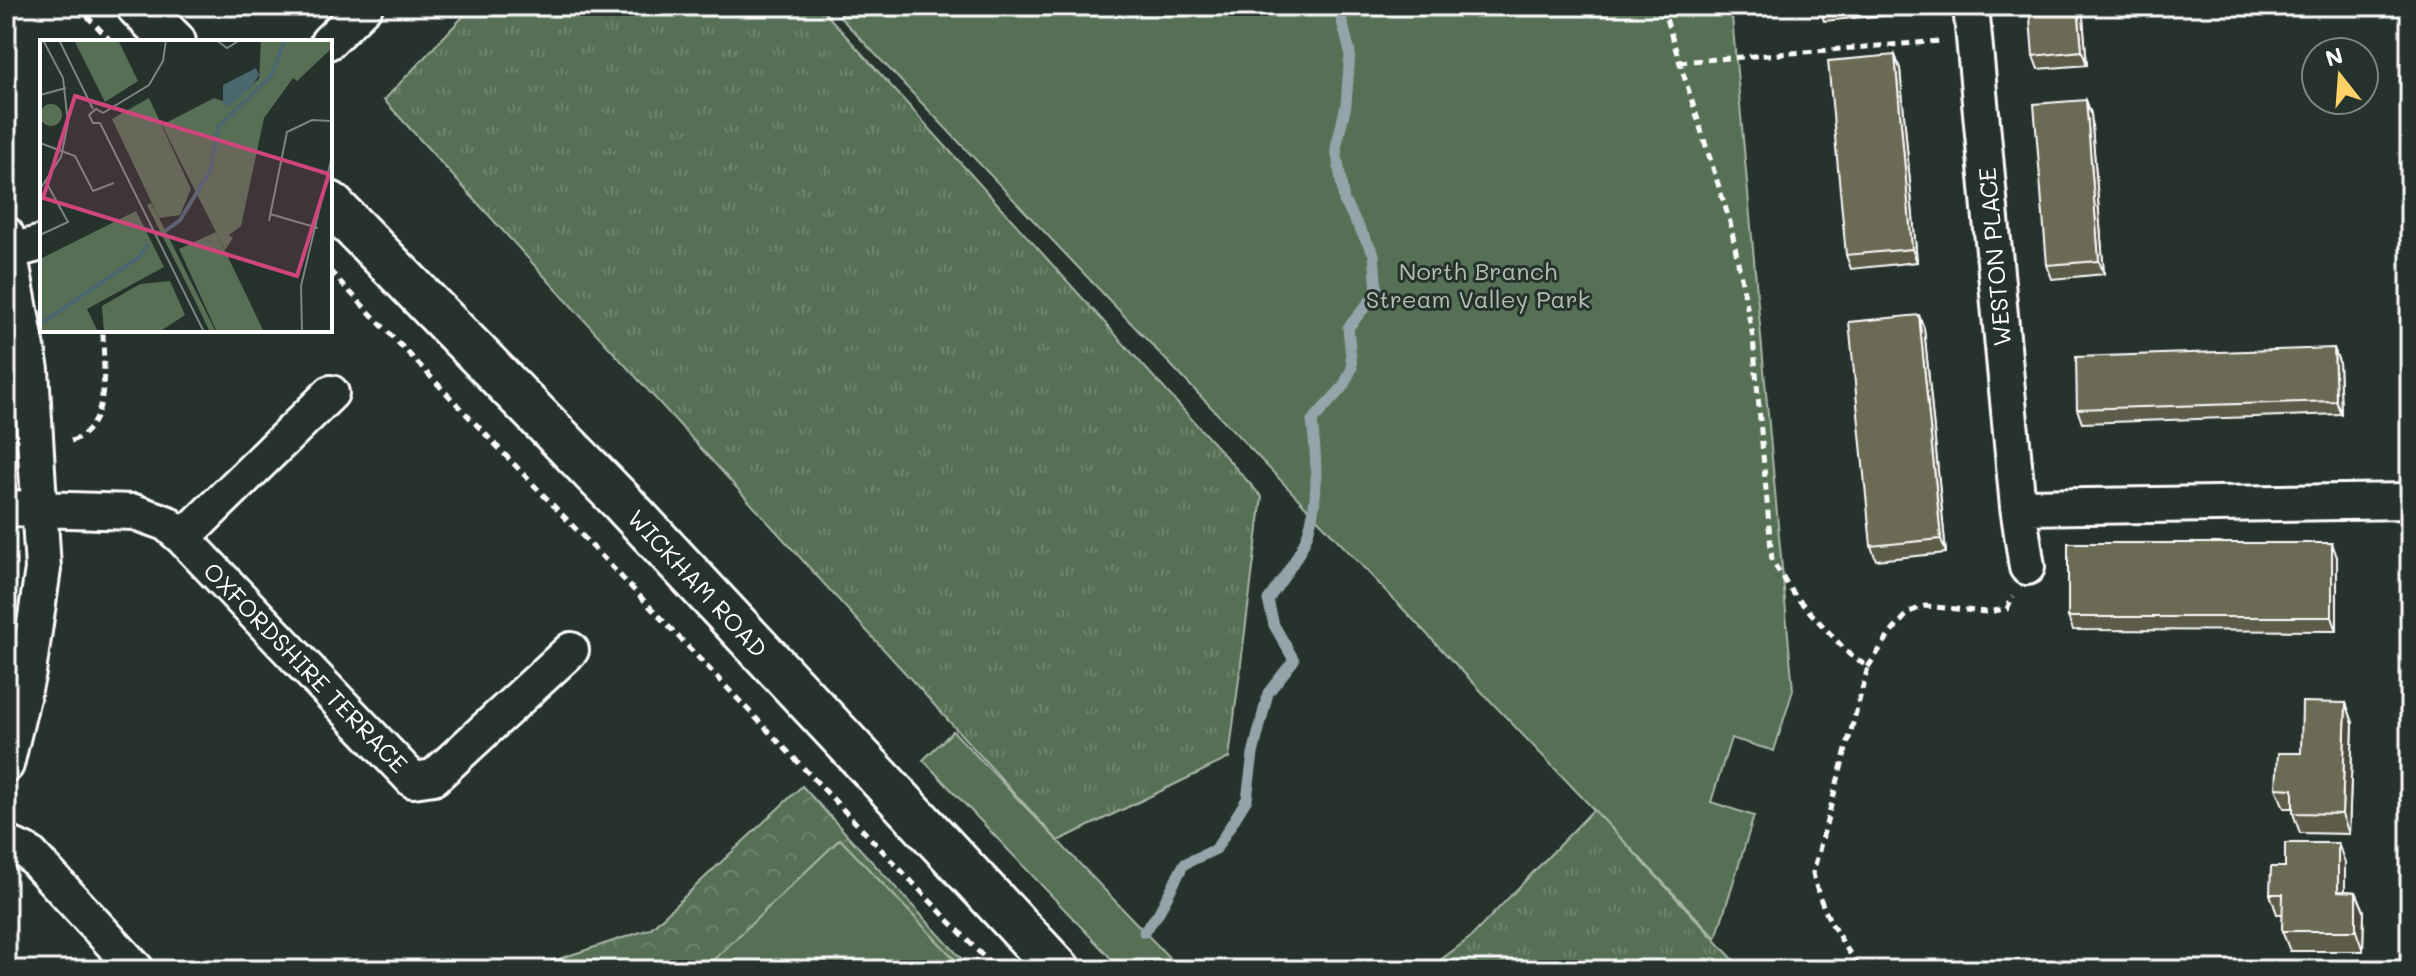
<svg xmlns="http://www.w3.org/2000/svg" width="2416" height="976" viewBox="0 0 2416 976" font-family="Mali,sans-serif">
  <defs>
    <pattern id="grass-tufts" width="24" height="20" patternUnits="userSpaceOnUse" patternTransform="scale(2)"><rect width="24" height="20" fill="#566f55"/><path d="M3 7l-1-3M5 7V3M7 7l1-3M15 17l-1-3M17 17v-4M19 17l1-3" fill="none" stroke="#6f856e"/></pattern>
    <pattern id="forest-crowns" width="20" height="18" patternUnits="userSpaceOnUse" patternTransform="scale(2)"><rect width="20" height="18" fill="#566f55"/><path d="M2 6a3 3 0 1 1 6 0M12 15a3 3 0 1 1 6 0" fill="none" stroke="#6f856e"/></pattern>
  </defs>
  <rect width="100%" height="100%" fill="#26332d"/>
  <filter id="ink" filterUnits="userSpaceOnUse"><feTurbulence type="fractalNoise" baseFrequency=".0125" numOctaves="2"/><feDisplacementMap in="SourceGraphic" scale="16" xChannelSelector="R" yChannelSelector="G"/><feConvolveMatrix kernelMatrix="1 2 1 2 8 2 1 2 1" color-interpolation-filters="sRGB"/></filter>
  <g filter="url(#ink)">
    <path fill="url(#grass-tufts)" stroke="#aab7aa" stroke-width="2" d="M473,6H819L1262,497L1229,758L1058,841L384,100Z
      M1594,809L1743,970H1427L1471,937Z"/>
    <path fill="url(#forest-crowns)" stroke="#aab7aa" stroke-width="2" d="M802,786L972,970H525L650,929Z"/>
    <path fill="#566f55" stroke="#aab7aa" stroke-width="2" d="M850,6H1731L1793,690L1774,751L1731,738L1711,802L1754,816L1716,938L839,16Z
      M953,731L1181,970H1122L923,760Z
      M840,839L965,970H703Z"/>
    <g fill="none" stroke-linecap="round" stroke-linejoin="round">
      <path stroke="#93a4aa" stroke-width="11" d="M1144,932L1158,914L1184,864L1216,849L1247,799L1253,754L1268,693L1294,660L1274,625L1268,600C1284,577 1305,550 1311,522C1319,489 1316,454 1312,421L1343,387L1352,368L1348,328L1377,292L1374,254L1344,201L1336,148L1346,105L1350,52L1338,6"/>
      <defs>
        <path id="minor" d="M1971,6L2018,507L2027,567
          M328,42L365,6
          M6,234L31,370L43,569L28,672L6,765
          M11,251L42,243
          M2018,507L2410,501
          M6,508L134,512L166,523L183,538L413,780L434,777L571,650
          M183,538L331,393
          M6,843L30,854L137,970"/>
        <path id="tertiary" d="M138,6L174,42
          M330,203L621,501L1059,970"/>
      </defs>
      <use href="#minor" stroke="#fff" stroke-width="40"/>
      <use href="#tertiary" stroke="#fff" stroke-width="48"/>
      <path stroke="#fff" stroke-width="5" stroke-dasharray="8 6" stroke-linecap="butt" d="M77,6L112,42
        M1662,6L1730,222L1753,337L1772,561L1796,597L1850,655L1868,667L1813,873C1821,912 1839,937 1861,970
        M1679,62L1941,41
        M330,271L996,970
        M71,441C112,428 103,363 103,330
        M1868,667L1890,634L1909,612L1925,606L1986,612L2007,609L2013,596"/>
      <use href="#minor" stroke="#26332d" stroke-width="34"/>
      <use href="#tertiary" stroke="#26332d" stroke-width="42"/>
    </g>
    <path fill="#5c5b49" stroke="#fff" stroke-width="2" d="M1819,6H1894V14L1824,21Z
      M2082,6L2087,65L2038,69L2033,56Z
      M1895,55L1900,69L1917,262L1851,269L1846,255Z
      M2086,100L2091,114L2104,274L2052,279L2047,265Z
      M1924,328L1946,553L1876,560L1871,546Z
      M2334,348L2339,362L2341,414L2082,423L2077,409Z
      M2337,557V631L2073,630L2068,617Z
      M2346,703L2353,723L2349,834L2300,833L2293,813V808H2284L2276,788L2301,753Z
      M2345,863V891L2356,892L2364,911L2363,951H2290L2282,931L2283,914H2277L2270,894L2285,867Z"/>
    <path fill="#4b4a3c" stroke="#fff" stroke-width="2" d="M2078,6H2082L2087,65L2082,51Z
      M1895,55L1900,69L1917,262L1912,249Z
      M2086,100L2091,114L2104,274L2099,261Z
      M1919,315L1924,328L1946,553L1941,539Z
      M2334,348L2339,362L2341,414L2336,401Z
      M2332,543L2337,557V631L2332,617Z
      M2346,703L2353,723L2349,834L2342,814Z
      M2338,843L2345,863V911L2338,891Z
      M2356,892L2364,911L2363,951L2356,931Z"/>
    <path fill="#6b6a55" stroke="#fff" stroke-width="2" d="M2029,6H2078L2082,51L2033,56Z
      M1895,55L1912,249L1846,255L1828,61Z
      M2086,100L2099,261L2047,265L2034,104Z
      M1919,315L1941,539L1871,546L1849,322Z
      M2334,348L2336,401L2077,409L2076,357Z
      M2068,543H2332V617H2068Z
      M2302,702L2346,703L2342,814L2293,813V789L2276,788L2278,753H2301Z
      M2285,843H2338V891L2356,892V931H2282L2283,894H2270L2271,867H2285Z"/>
  </g>
  <g text-anchor="middle" dominant-baseline="central" stroke-width="6" stroke-linejoin="round" paint-order="stroke">
    <g font-size="24" fill="#fff" stroke="#26332d">
      <text transform="translate(1994 257) rotate(-95)">WESTON PLACE</text>
      <text transform="translate(698 583) rotate(47)">WICKHAM ROAD</text>
      <text transform="translate(306 667) rotate(46)">OXFORDSHIRE TERRACE</text>
    </g>
    <g font-size="24" fill="#b3beb2" stroke="#26332d">
      <text x="1478" y="270">North Branch<tspan x="1478" dy="28">Stream Valley Park</tspan></text>
    </g>
  </g>
  <g transform="translate(40 40)">
    <rect width="292" height="292" fill="#26332d"/>
    <path d="M34,0H78L98,41L65,62ZM109,58L151,149L140,175L119,178L72,79ZM176,192L224,292H177L139,209ZM130,241L145,275L119,292H64L62,266L100,244Z" fill="#566f55"/>
    <path d="M221,0H292V8L257,41L253,38L224,78L201,186L189,195L193,198L185,210L122,85L174,58L191,64L219,39ZM0 75a11 11 0 1 1 22 0a11 11 0 1 1-22 0ZM111,163L119,178L176,292H170L159,269L107,165ZM96,171L124,227L47,269L58,292H0V219Z" fill="#566f55"/>
    <path d="M216,28L219,35L211,48L189,66L183,65V45Z" fill="#4b6871"/>
    <path fill="none" stroke="#4b6871" stroke-width="4" d="M125,191L140,180L170,131L179,86L231,36L245,0M0,284L99,217L108,204"/>
    <path fill="none" stroke="#7d8581" stroke-width="2" d="M19,0L53,69M176,0L187,8L200,0M0,55L26,48M63,73L109,45L123,21L126,0M60,83L164,292M60,83H53L49,75L56,69L63,73M0,103L35,116L53,151L74,143M0,149L21,117L28,83L23,38L3,0M230,174L278,188M229,181L247,92L272,80L290,81M0,195L28,182L6,142M262,292L261,246L292,116"/>
    <path fill="#ce467c" fill-opacity="0.15" stroke="#ce467c" stroke-width="4" d="M35,56L289,134L257,236L3,158Z"/>
    <rect width="292" height="292" fill="none" stroke="#fff" stroke-width="4"/>
  </g>
  <rect width="2416" height="976" fill="none" stroke="#26332d" stroke-width="32"/>
  <rect x="16" y="16" width="2384" height="944" fill="none" stroke="#fff" stroke-width="3" filter="url(#ink)"/>
  <g transform="translate(2340 76) rotate(343)"><circle r="38" fill="#26332d" stroke="#7d8581" stroke-width="2"/>
  <path d="M0-6L14 30L0 20L-14 30Z" fill="#ffd166"/>
  <text y="-12" font-size="22" font-weight="bold" text-anchor="middle" fill="#ffffff">N</text>
  </g>
</svg>
